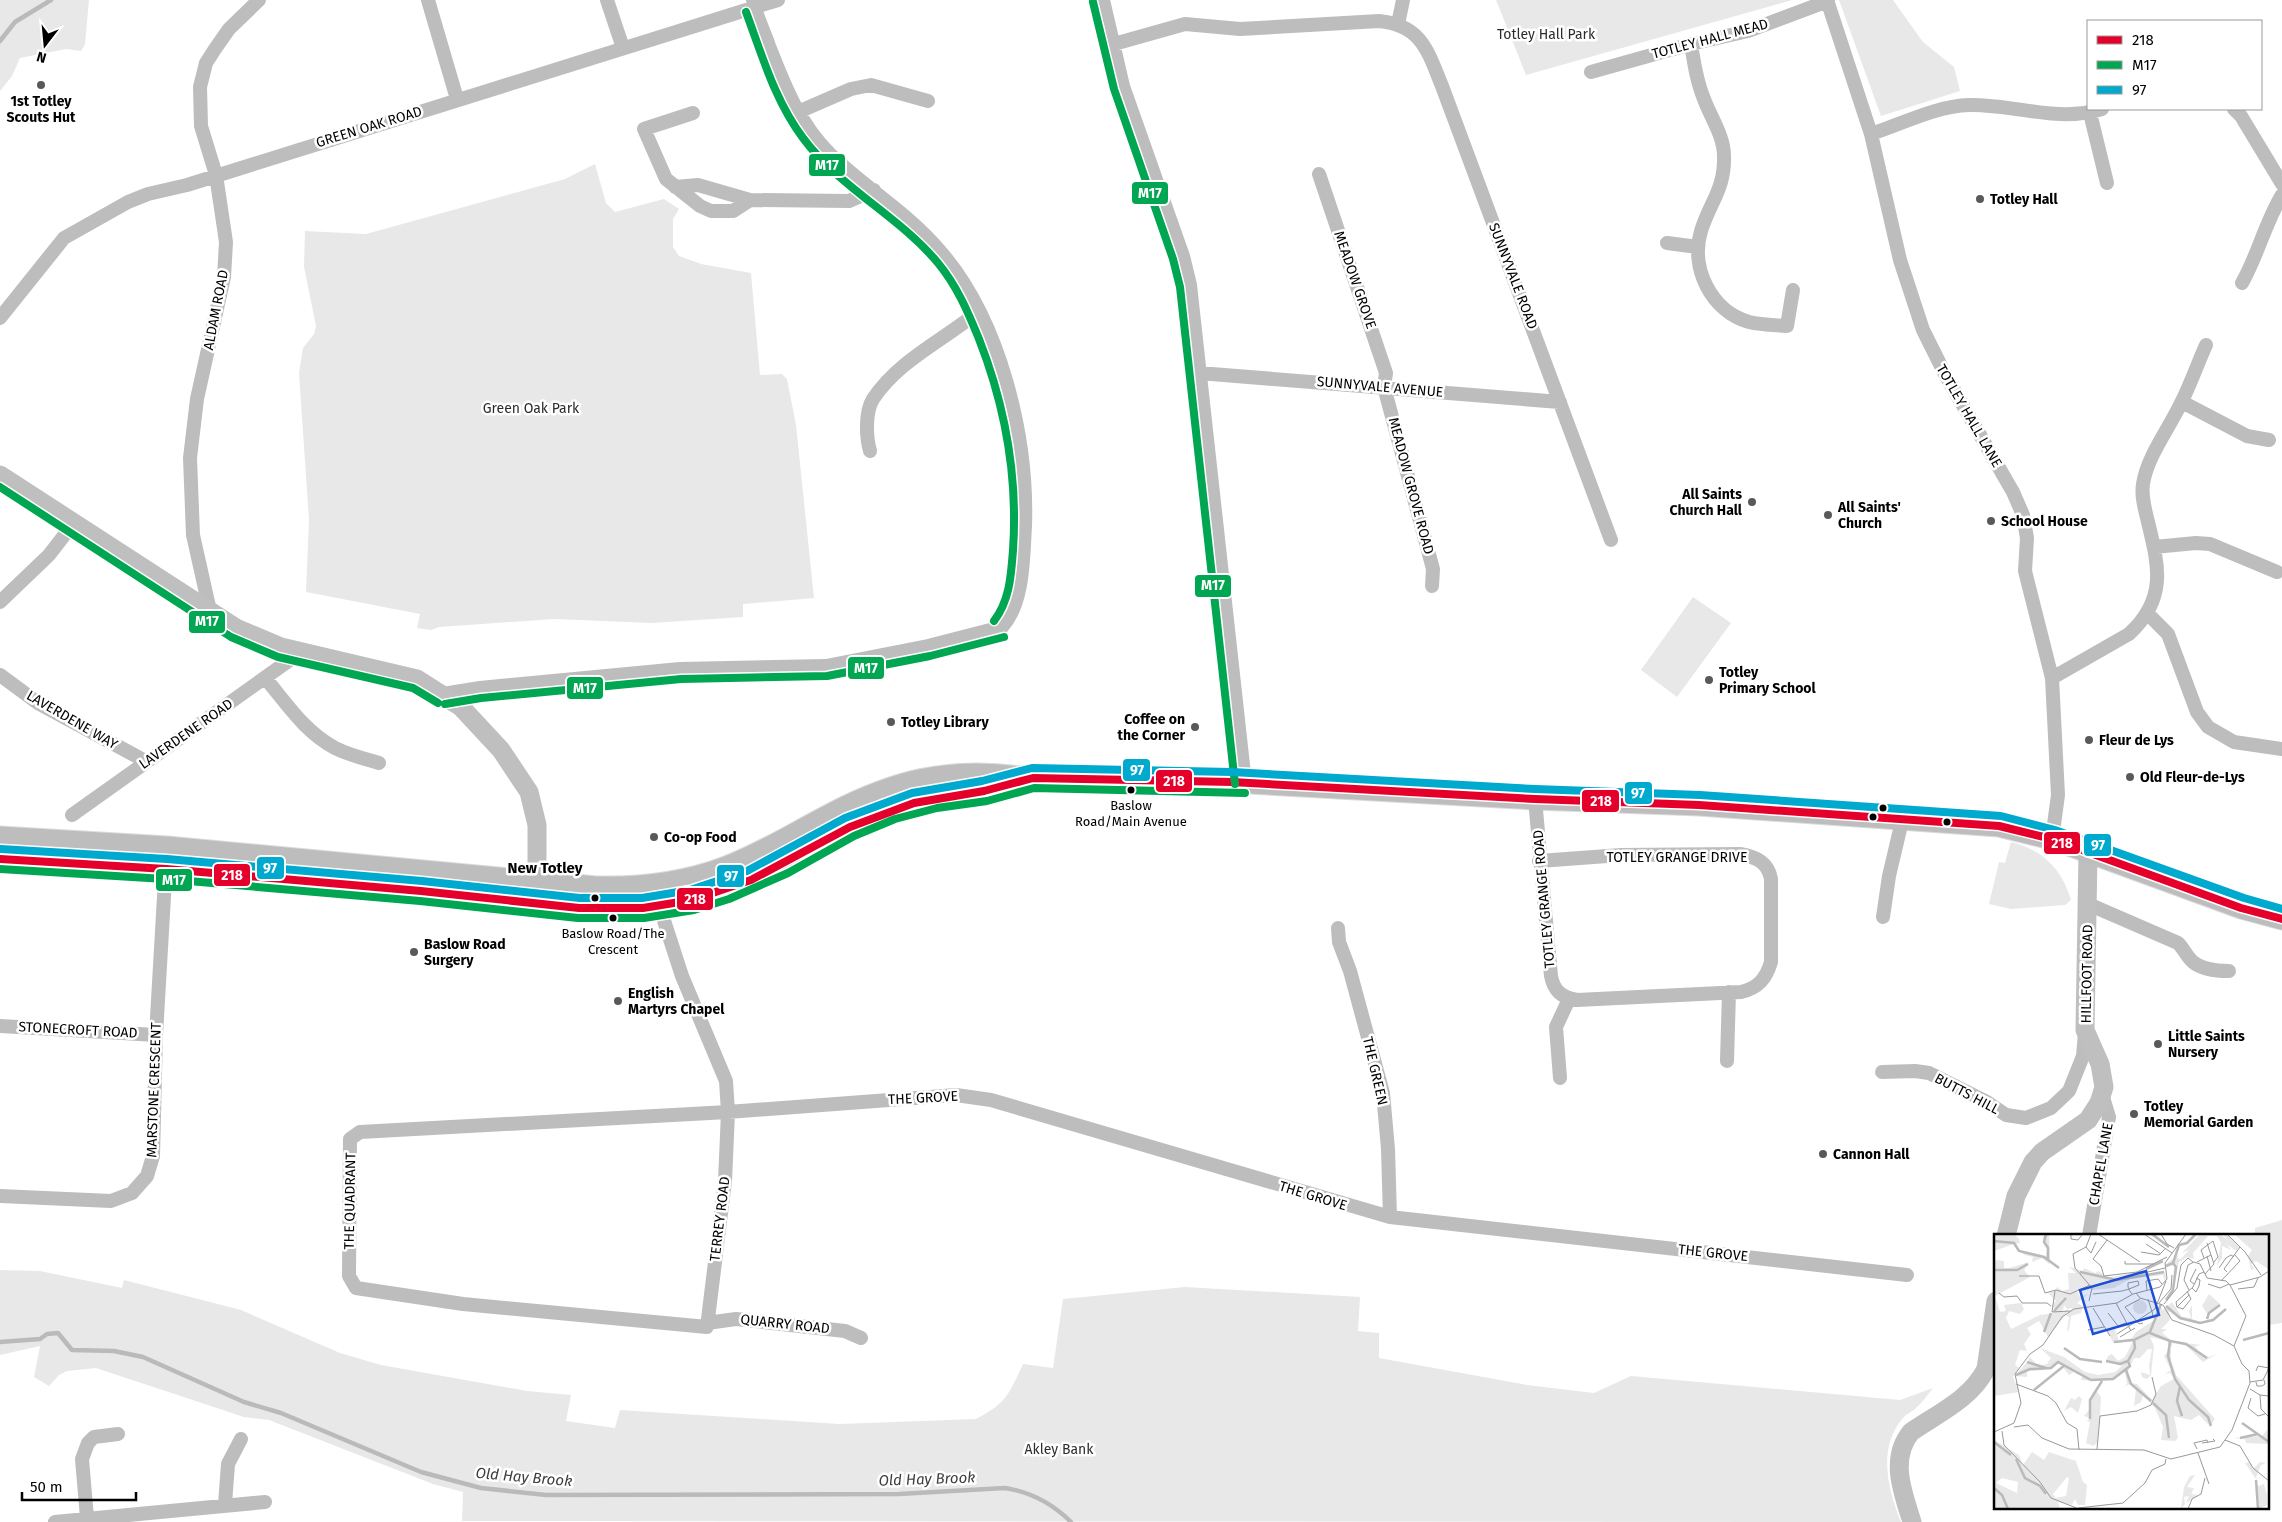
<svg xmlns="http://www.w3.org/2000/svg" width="2282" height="1522" viewBox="0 0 2282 1522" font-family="'Fira Sans',sans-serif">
  <rect width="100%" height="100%" fill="#fff"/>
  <path fill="#e8e8e8" d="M0,0H89L85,44L81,51L66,49L20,58L12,76L0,91Z
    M1496,0H1792L1526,75Z
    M1839,0H1893L1923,42L1954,67L1960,91L1881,116Z
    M595,164L606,203L615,212L664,199L679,209L673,219V247L679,256L701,264L751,273L760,375L782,374L787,379L796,425L814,598L743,604V617L652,623L553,619L439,627L431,630L417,628L420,614L306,592L309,520L299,373L303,348L314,334L316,326L304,267L305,231L366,234L565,179Z
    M1693,597L1731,623L1677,697L1641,670Z
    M2011,842C2043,850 2062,869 2071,900L2065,905L2011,909L1989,904L1999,862L2005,863Z
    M2282,1220V1323L2268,1325V1236H2255V1228Z
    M0,1270L40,1271L122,1288L124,1280L241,1310L340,1353L381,1365L527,1391L571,1395L566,1421L615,1428L620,1410L839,1424L976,1419C1007,1403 1009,1394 1023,1364L1053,1368L1063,1299L1185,1287L1360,1297L1358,1331L1379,1333V1358L1527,1385L1594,1393L1631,1376L1900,1400L1933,1388C1927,1395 1922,1403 1915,1409C1912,1412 1906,1414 1903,1418C1877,1448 1888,1490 1901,1522L462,1521L463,1492L433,1484L269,1420L244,1417L96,1368L67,1371L59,1375L49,1386L34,1377L40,1346L0,1355Z"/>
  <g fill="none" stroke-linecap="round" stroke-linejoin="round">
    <path stroke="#bababa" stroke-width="4.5" d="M0,41L15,22L51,0
      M0,1342L40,1339L47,1334L58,1333L72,1350L114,1351L143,1357L244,1402L281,1413L421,1472L481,1488L546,1495L899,1494L1005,1488C1031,1492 1052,1503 1071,1522"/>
    <defs>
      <path id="primary" d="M0,837L167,847L596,887C640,888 684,883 726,867C763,853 796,832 831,814C894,781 949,767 1020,777
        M0,859L166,869L421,891L579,908H643L692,900L751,880L850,827L914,803L984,791L1033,778L1232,782L1535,799L1699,805L1999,826L2052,839L2241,908L2282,919"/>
    </defs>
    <use href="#primary" stroke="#dbdbdb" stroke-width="23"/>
    <path stroke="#bdbdbd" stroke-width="14" d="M428,0L457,99
      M607,0L623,48
      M1103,0L1123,86L1183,256L1190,285L1245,783
      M1827,0L1871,134L1900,260L1923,330L1946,376L2013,492L2023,515L2027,538L2025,571L2052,678L2058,795L2052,839
      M1398,24L1403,0
      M1114,44L1185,24L1240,29L1379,21C1422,25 1428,52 1442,86L1611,540
      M1691,44C1694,63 1697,82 1704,99C1711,118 1724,136 1724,156C1725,189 1710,202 1701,231C1690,268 1711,311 1749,322C1761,325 1774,325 1787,326L1793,290
      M1591,72L1691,44L1748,31L1828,1
      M2234,109L2241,116L2282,184
      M798,112L851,89L871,85L928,101
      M693,113L644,129L666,179L700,206L711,211H733L750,200L849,201L874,190
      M2090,113L2107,183
      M1871,134C1902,124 1936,106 1969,105C2015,104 2057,123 2102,109
      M1319,174L1386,373L1384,387L1433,569L1432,586
      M675,187L698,185L750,200
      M1667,243L1698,247
      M2242,283C2258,255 2265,223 2282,195
      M0,318L64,238L128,202L148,194L187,185L778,0
      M1199,373L1560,402
      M2182,402L2247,436L2269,440
      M870,451C866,437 865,412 873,399C899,360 944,340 979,311
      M2154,547L2196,543L2210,544L2277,572
      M0,602L49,555L73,524
      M210,611L193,535L190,458L197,399L224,277L226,242L216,175L201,126L200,87L206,63L215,49L229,29L259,0
      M2148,614L2168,634L2197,712L2208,727L2234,742L2282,749
      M0,675L38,703L147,762
      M2052,678L2129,634C2167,599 2159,567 2148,522C2145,509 2141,497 2143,484C2147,457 2168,430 2180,405C2190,386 2197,365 2206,345
      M266,679C287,704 305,732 335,748C349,755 365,759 379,763
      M443,694L480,688L680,669L826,666L928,646L1002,627C1024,603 1023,557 1025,526C1028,436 1000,320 940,251C908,213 865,188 830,154C799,124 784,84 769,46C764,31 756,16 753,0
      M1535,799L1551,976C1554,991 1561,997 1577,1000L1741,992C1758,988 1766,979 1771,962V879C1768,862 1756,857 1740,854L1621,855L1539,861
      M72,815L301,652
      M657,899L682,976L726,1081L728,1112L725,1181L707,1327L463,1304L356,1288L349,1276L350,1139L360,1132L728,1112L956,1095L991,1100L1390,1217L1907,1275
      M2088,904L2178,943C2184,949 2187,957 2193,962C2203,970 2217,971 2229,971
      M1883,917L1889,876L1902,821
      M1338,928L1339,942L1350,971L1383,1093L1388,1149L1390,1217
      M0,1026L156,1035
      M1727,1061L1729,992
      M1882,1072L1915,1071L1929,1073L1987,1102L2006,1115L2026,1118L2051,1108L2069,1091L2083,1056L2085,1033
      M1560,1078L1556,1027L1569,999
      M0,1196L111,1201L132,1193L147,1176L153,1156L156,1035L166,862
      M2089,1236L2109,1117L2102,1094
      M707,1323L736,1319L845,1331L861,1338
      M225,1504L228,1464L241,1439
      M87,1518L82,1459L88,1443L94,1437L118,1434
      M55,1522L265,1502"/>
    <path stroke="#bfbfbf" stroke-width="19" d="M0,475L236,628L281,647L417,679L461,707L501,750L529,792L537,825V895
      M2006,1236L2016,1196L2033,1162L2042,1152L2088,1120L2099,1103L2104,1087L2100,1064L2085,1030L2088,853
      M1912,1522C1903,1493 1889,1459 1911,1432C1937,1414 1971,1399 1986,1369L1996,1301"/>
    <use href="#primary" stroke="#bdbdbd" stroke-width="21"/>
    <defs>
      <path id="bus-1" d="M0,859L166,869L421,891L579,908H643L692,900L751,880L850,827L914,803L984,791L1033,778L1232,782L1535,799L1699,805L1999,826L2052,839L2241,908L2282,919"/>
      <path id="bus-2" d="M1093,2L1114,89L1173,259L1180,287L1235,784
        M746,12C762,55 775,101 803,138C840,188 899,216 938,263C957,286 968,312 979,339C1006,408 1018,476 1013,550C1011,575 1010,600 994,621
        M0,487L231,637L278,657L413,688L438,703
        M445,704L481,698L681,679L827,676L930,656L1004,637
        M0,869L165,879L420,901L578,918H644L694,910L729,899L788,873L854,836L895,819L937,808L987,801L1034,788L1245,793"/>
      <path id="bus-3" d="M1,849L167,859L422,881L580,898H642L690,890L747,871L845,818L912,793L982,781L1032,768L1232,772L1535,789L1700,795L2001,816L2055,830L2244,898L2282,909"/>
    </defs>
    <use href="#bus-1" stroke="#fff" stroke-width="11"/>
    <use href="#bus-2" stroke="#fff" stroke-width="11"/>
    <use href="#bus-3" stroke="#fff" stroke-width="11"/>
    <use href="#bus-1" stroke="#e4002b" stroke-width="8"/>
    <use href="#bus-2" stroke="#00a651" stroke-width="8"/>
    <use href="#bus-3" stroke="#00a9ce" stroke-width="8"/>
  </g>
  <g fill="#595959" stroke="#fff" stroke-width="2">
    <circle cx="41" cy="85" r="5"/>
    <circle cx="1980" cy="199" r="5"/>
    <circle cx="1752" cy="502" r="5"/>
    <circle cx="1828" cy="515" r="5"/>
    <circle cx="1991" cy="521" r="5"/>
    <circle cx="1709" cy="680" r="5"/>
    <circle cx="891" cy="722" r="5"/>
    <circle cx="1195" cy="727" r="5"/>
    <circle cx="2089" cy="740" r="5"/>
    <circle cx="2130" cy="777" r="5"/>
    <circle cx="654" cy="837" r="5"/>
    <circle cx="414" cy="952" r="5"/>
    <circle cx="618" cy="1001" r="5"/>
    <circle cx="2158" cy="1044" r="5"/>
    <circle cx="2134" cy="1114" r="5"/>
    <circle cx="1823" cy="1154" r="5"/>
  </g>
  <g fill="#000" stroke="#fff" stroke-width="2">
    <circle cx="1131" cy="790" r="4.5"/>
    <circle cx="1883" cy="808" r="4.5"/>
    <circle cx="1873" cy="817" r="4.5"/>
    <circle cx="1947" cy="822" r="4.5"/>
    <circle cx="595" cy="898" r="4.5"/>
    <circle cx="613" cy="918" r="4.5"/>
  </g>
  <g text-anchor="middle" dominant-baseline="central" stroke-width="5" stroke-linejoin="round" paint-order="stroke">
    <g font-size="13" fill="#000" stroke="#fff">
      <text x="1131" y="805">Baslow<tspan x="1131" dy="16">Road/Main Avenue</tspan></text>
      <text x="613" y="933">Baslow Road/The<tspan x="613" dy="16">Crescent</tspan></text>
    </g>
    <g font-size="14" fill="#2c2c2c" stroke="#fff">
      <text x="1546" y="34">Totley Hall Park</text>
      <text x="531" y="408">Green Oak Park</text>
      <text x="1059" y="1449">Akley Bank</text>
    </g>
    <g font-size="14" fill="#000" stroke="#fff">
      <text transform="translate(1710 39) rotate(-15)">TOTLEY HALL MEAD</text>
      <text transform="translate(369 127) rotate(-17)">GREEN OAK ROAD</text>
      <text transform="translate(1513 276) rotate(69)">SUNNYVALE ROAD</text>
      <text transform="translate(1355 280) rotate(71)">MEADOW GROVE</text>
      <text transform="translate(216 310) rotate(-79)">ALDAM ROAD</text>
      <text transform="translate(1380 387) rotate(5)">SUNNYVALE AVENUE</text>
      <text transform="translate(1969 416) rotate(60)">TOTLEY HALL LANE</text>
      <text transform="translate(1411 486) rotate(75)">MEADOW GROVE ROAD</text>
      <text transform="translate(72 720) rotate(30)">LAVERDENE WAY</text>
      <text transform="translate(186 734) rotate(-35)">LAVERDENE ROAD</text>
      <text x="1677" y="857">TOTLEY GRANGE DRIVE</text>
      <text transform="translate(1544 899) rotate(-95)">TOTLEY GRANGE ROAD</text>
      <text transform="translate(2087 974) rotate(-89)">HILLFOOT ROAD</text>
      <text transform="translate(78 1030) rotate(3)">STONECROFT ROAD</text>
      <text transform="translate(1375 1071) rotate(77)">THE GREEN</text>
      <text transform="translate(154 1090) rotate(-88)">MARSTONE CRESCENT</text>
      <text transform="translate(1967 1094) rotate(28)">BUTTS HILL</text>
      <text transform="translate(923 1098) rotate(-3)">THE GROVE</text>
      <text transform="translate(2101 1164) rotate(-80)">CHAPEL LANE</text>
      <text transform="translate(1313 1196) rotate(17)">THE GROVE</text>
      <text transform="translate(350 1201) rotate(-89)">THE QUADRANT</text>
      <text transform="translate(720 1219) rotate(-83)">TERREY ROAD</text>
      <text transform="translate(1713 1253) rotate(6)">THE GROVE</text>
      <text transform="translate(785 1324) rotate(6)">QUARRY ROAD</text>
    </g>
    <g font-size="14" font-weight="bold" fill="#000" stroke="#fff" text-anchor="start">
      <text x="41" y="101" text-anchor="middle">1st Totley<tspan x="41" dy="16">Scouts Hut</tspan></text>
      <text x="1990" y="199">Totley Hall</text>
      <text x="1742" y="494" text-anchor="end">All Saints<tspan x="1742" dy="16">Church Hall</tspan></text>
      <text x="1838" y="507">All Saints'<tspan x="1838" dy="16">Church</tspan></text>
      <text x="2001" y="521">School House</text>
      <text x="1719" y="672">Totley<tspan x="1719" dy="16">Primary School</tspan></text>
      <text x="1185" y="719" text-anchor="end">Coffee on<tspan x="1185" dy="16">the Corner</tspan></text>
      <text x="901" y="722">Totley Library</text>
      <text x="2099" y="740">Fleur de Lys</text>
      <text x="2140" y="777">Old Fleur-de-Lys</text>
      <text x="664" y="837">Co-op Food</text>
      <text x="424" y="944">Baslow Road<tspan x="424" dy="16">Surgery</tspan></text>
      <text x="628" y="993">English<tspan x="628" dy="16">Martyrs Chapel</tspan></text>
      <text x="2168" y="1036">Little Saints<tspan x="2168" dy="16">Nursery</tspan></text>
      <text x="2144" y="1106">Totley<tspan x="2144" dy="16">Memorial Garden</tspan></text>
      <text x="1833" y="1154">Cannon Hall</text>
    </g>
    <g font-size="15" font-weight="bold" fill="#000" stroke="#fff">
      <text x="545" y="868">New Totley</text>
    </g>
    <g font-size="15" font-style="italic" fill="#3d3d3d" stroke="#fff">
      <text transform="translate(524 1477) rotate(5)">Old Hay Brook</text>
      <text transform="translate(927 1479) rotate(-2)">Old Hay Brook</text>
    </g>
  </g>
  <g transform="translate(1994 1234)">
    <rect width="275" height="275" fill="#fff"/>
    <path d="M0,0H20L25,5L26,9L22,10L26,16L52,23L53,12L49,4L50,0H55L56,28L55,30L48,24L38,28L39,23L31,21L24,16L20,10L0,17ZM206,0H227L234,7L229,0H233L245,13L242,17L233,10L237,16L228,12V24L223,32L227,9L223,2H214L199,19L200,25L193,23L185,28L179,57L180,32L172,30L186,20L183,24L187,25L195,16L188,19ZM240,0H275L274,35L262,27L257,30L260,35L257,36L254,22L258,16ZM3,26L10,27V34H15L35,28L30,36L36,43L1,62L6,78L12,77L10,71L27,69L30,75L26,80L15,77L12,84L17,95L46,81L61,79L58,78L62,75L57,72L62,67L54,59L61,57L63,53L68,57L75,55L74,39H82L75,33L89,37L90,34L101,39L105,37L113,44L151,36L101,50L139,41H160L165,37L167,40L170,37L172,43L171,48L169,41L136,45L120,54L98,56L95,51L83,57L86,63L94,60L83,69L89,72L87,79L77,82L75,96L73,97L75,83L72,82L78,74L73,75L70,71L69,76L64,78L75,76L54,103L45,87L33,94L37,100L30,110L33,117L26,116L21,131L25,134L19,143L25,158L0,162V27ZM215,60L226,70L214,81L208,72ZM139 73a7 7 0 1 1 14 0a7 7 0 1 1-14 0ZM178,68L188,83L197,84L195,77L198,71V85L207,88L220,84L207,89H201L186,85L175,77L176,86L167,95H173L168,99L180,108L208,111L201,112L207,121L215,123L223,120L209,128L193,112L179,108L177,114V126L182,141L221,185L216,192L205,181L197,186L180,182L184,204L181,207L167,206L169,193L161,174L149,161L147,168L140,172L142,155L136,150L130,153L133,150L131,138L118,146H109L102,157L107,163L106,182L103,209L99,212L92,209L96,188L93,187L96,184L90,182L96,175V164L107,147L87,146L89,141L82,140L81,137L75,141L66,129L50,136L33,137V143L21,142L33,128L38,130L34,126L36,123L44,132L53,130L57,124L46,114L70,123L91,138L104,141L121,138L128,132L112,127L114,122L118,120L124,127L131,123L139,107L119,109L113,96L120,92L125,107L138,104L142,98L162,85L164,72L169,76ZM156,103L174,107L177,114L170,122L177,136L171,140L176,139L180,145L167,152L158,166L143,150L137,149L133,139L140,124H146L154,115H158L155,131L156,141L147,138L148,143L153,145L157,141L160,112ZM85,162L88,165L84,179L77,173L70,177L77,164L81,166ZM273,196L275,210L252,209L251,205L239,204L268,202ZM0,206L25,221L29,231L38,218L50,226L55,218L82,227L89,248L93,251L91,271H84L81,265L78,271L64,268L66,275H0ZM73,243L75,244L72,262L61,264L59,260ZM8,244L24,248L23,259L2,249ZM256,228L259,235L266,228L272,229L267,231L262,243L264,252L270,250L273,261V271L265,275L262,245L251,229ZM201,241L193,253L200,254L197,260L205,261L192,269L195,262L190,263L191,270L187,275L190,253L196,242Z" fill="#e8e8e8" fill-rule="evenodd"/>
    <path fill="none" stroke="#bababa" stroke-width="2.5" d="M52,0L50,8L54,14V25M158,0L175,13M0,7L20,9L25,17L50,23L65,34M179,29L185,11L193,9L202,0M152,35L169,27M0,36H23L34,30M86,38L123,46L170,38M172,66L179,56L182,33L179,29L172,32M172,72L186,84L206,89L219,86L232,75M60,77L72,64M213,85L215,79L226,71M50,98L57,79M156,99L176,107L174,122L181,145L195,166L214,183L217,192M249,106L275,99M176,107L192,110L213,124M120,108L139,106M70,114L86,125L108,128M112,127L126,130L134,127M33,128L52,134M132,136L137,150L157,167M22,141L36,135L57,134L64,128L97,146L119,145L136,132L134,127L141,114L140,106L156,98L167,70M186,152L183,167L188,182M40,156L71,131M159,169L172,181L175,204M96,185V166L108,147M248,189L275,208M246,204L264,200M0,208L17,221M22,225L31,244L46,252L52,260M262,246L264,275M0,254L8,261L14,275"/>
    <path fill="none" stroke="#999" stroke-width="1" d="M77,0V5L84,6L88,1M104,0L146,28M150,0L178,19M167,0L173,10L180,14M233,0L251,18L267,41M113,6L99,25L107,32L110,42L143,38L173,23M152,10L167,20M92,13L97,19L102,8M147,18L165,21L171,15M213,22L217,37M210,24L207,16L219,7L224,23L220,28M131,27V30H160M203,28L217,21M225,34L232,24L237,21L240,23M233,38L230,35L246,13M145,40L171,34M211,40L220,30L213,9M25,42H45L51,59L62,56L76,60L96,51M227,47L246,27L241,21M200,50L196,47L202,35M214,50L226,54L235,50M198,54L202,58L205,52L206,46L202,44M244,55L260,53L264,44M195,56L190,46L194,31L200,28L206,30L213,44L232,47L236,51M61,57L58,78L76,77M153,57L152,47L164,45L168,50M5,59L10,63L23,62L28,69H53L57,72M142,59L146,64L169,71L178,86L220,101L240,112M99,60L128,57L135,55L145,51L144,47L134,49V53L135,55V56L138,60M146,65L131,73L145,90L149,89M154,65L159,81L155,85M95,67L98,54L81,34L79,20L92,13L97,0M122,69L137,97M165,69L177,55L178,41M170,70L183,54L187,31L194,24L199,28M183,73L182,68L199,53L205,40L210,38M183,73L189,75L197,65L193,57M183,73L195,61M99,74L116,102M114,79L124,92L132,89M94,96L110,93M123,100L161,75L172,47M126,103L141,94M262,137L264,132L275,134M256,148L269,146L275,134M262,148L263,152H268L271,150L270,146M22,150L54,162L62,169L73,189L83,195L85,216M256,155L266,161L275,162M266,161L267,175L275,183M257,164L254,174L264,182L271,180M20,193L34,191L48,204L75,215L150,216L177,225L226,213L238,196L256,149L255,137L248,130L240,112L252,82L236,51L266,43L275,37M8,197L10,211L46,248L57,264L85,275M0,198L20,189L27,169L21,140L36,120L49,111L68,83L80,75L123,69L139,60L166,53L173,45L171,29L192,0M231,206L246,212L259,234L275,247M208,209L221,207L219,205M103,215L106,182L143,177L157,171L162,160L158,143M203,215L200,209L213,206L214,209M204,219L215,250M84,274L129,269L151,249L158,236L171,230L172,225M194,275L198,265L207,260L211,244"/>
    <path fill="#1d4ed8" fill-opacity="0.15" stroke="#1d4ed8" stroke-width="2.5" d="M152,37L165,81L99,100L86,56Z"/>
    <rect width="275" height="275" fill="none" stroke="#000" stroke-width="2.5"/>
  </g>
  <g stroke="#fff" stroke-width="2">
    <rect x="808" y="153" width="38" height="24" rx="5" fill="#00a651"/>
    <rect x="1131" y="181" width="38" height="24" rx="5" fill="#00a651"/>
    <rect x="1194" y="574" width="38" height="24" rx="5" fill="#00a651"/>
    <rect x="188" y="610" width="38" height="24" rx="5" fill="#00a651"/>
    <rect x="847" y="656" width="38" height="24" rx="5" fill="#00a651"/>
    <rect x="566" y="676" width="38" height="24" rx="5" fill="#00a651"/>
    <rect x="1122" y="758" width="29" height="24" rx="5" fill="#00a9ce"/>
    <rect x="1155" y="769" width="38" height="24" rx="5" fill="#e4002b"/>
    <rect x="1624" y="781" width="29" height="24" rx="5" fill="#00a9ce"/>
    <rect x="1581" y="789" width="39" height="24" rx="5" fill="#e4002b"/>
    <rect x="2043" y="831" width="38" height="24" rx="5" fill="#e4002b"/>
    <rect x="2083" y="833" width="29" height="24" rx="5" fill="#00a9ce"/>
    <rect x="256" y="856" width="29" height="24" rx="5" fill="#00a9ce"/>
    <rect x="213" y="863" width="38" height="24" rx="5" fill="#e4002b"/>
    <rect x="716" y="864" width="29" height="24" rx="5" fill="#00a9ce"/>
    <rect x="155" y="868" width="38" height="24" rx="5" fill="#00a651"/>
    <rect x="676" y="887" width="38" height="24" rx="5" fill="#e4002b"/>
  </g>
  <g font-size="14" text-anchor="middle" font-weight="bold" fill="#fff">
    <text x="827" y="170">M17</text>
    <text x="1150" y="198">M17</text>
    <text x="1213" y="590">M17</text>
    <text x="207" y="626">M17</text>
    <text x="866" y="673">M17</text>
    <text x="585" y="693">M17</text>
    <text x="1137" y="775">97</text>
    <text x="1174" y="786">218</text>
    <text x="1638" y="798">97</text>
    <text x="1601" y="806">218</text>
    <text x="2062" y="848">218</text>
    <text x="2098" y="850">97</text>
    <text x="270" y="873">97</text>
    <text x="232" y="880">218</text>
    <text x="731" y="881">97</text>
    <text x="174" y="885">M17</text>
    <text x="695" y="904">218</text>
  </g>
  <rect x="2087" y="20" width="175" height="90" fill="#ffffff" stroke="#999999"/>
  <rect x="2097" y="36" width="25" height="8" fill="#e4002b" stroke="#999999"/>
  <text x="2132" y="45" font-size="15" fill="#000000">218</text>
  <rect x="2097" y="61" width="25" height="8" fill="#00a651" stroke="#999999"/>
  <text x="2132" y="70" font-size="15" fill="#000000">M17</text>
  <rect x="2097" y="86" width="25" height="8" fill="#00a9ce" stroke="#999999"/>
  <text x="2132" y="95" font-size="15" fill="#000000">97</text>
  <g transform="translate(45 45) rotate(196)" stroke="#ffffff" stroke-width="4" paint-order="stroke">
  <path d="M0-4L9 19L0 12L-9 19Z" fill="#000000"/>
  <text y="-8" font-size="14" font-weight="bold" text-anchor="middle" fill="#000000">N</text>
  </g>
  <path d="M22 1492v8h114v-8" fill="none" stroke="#000000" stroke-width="2.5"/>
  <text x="30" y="1492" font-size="15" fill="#000000" stroke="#ffffff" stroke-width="4" paint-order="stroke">50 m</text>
</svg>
